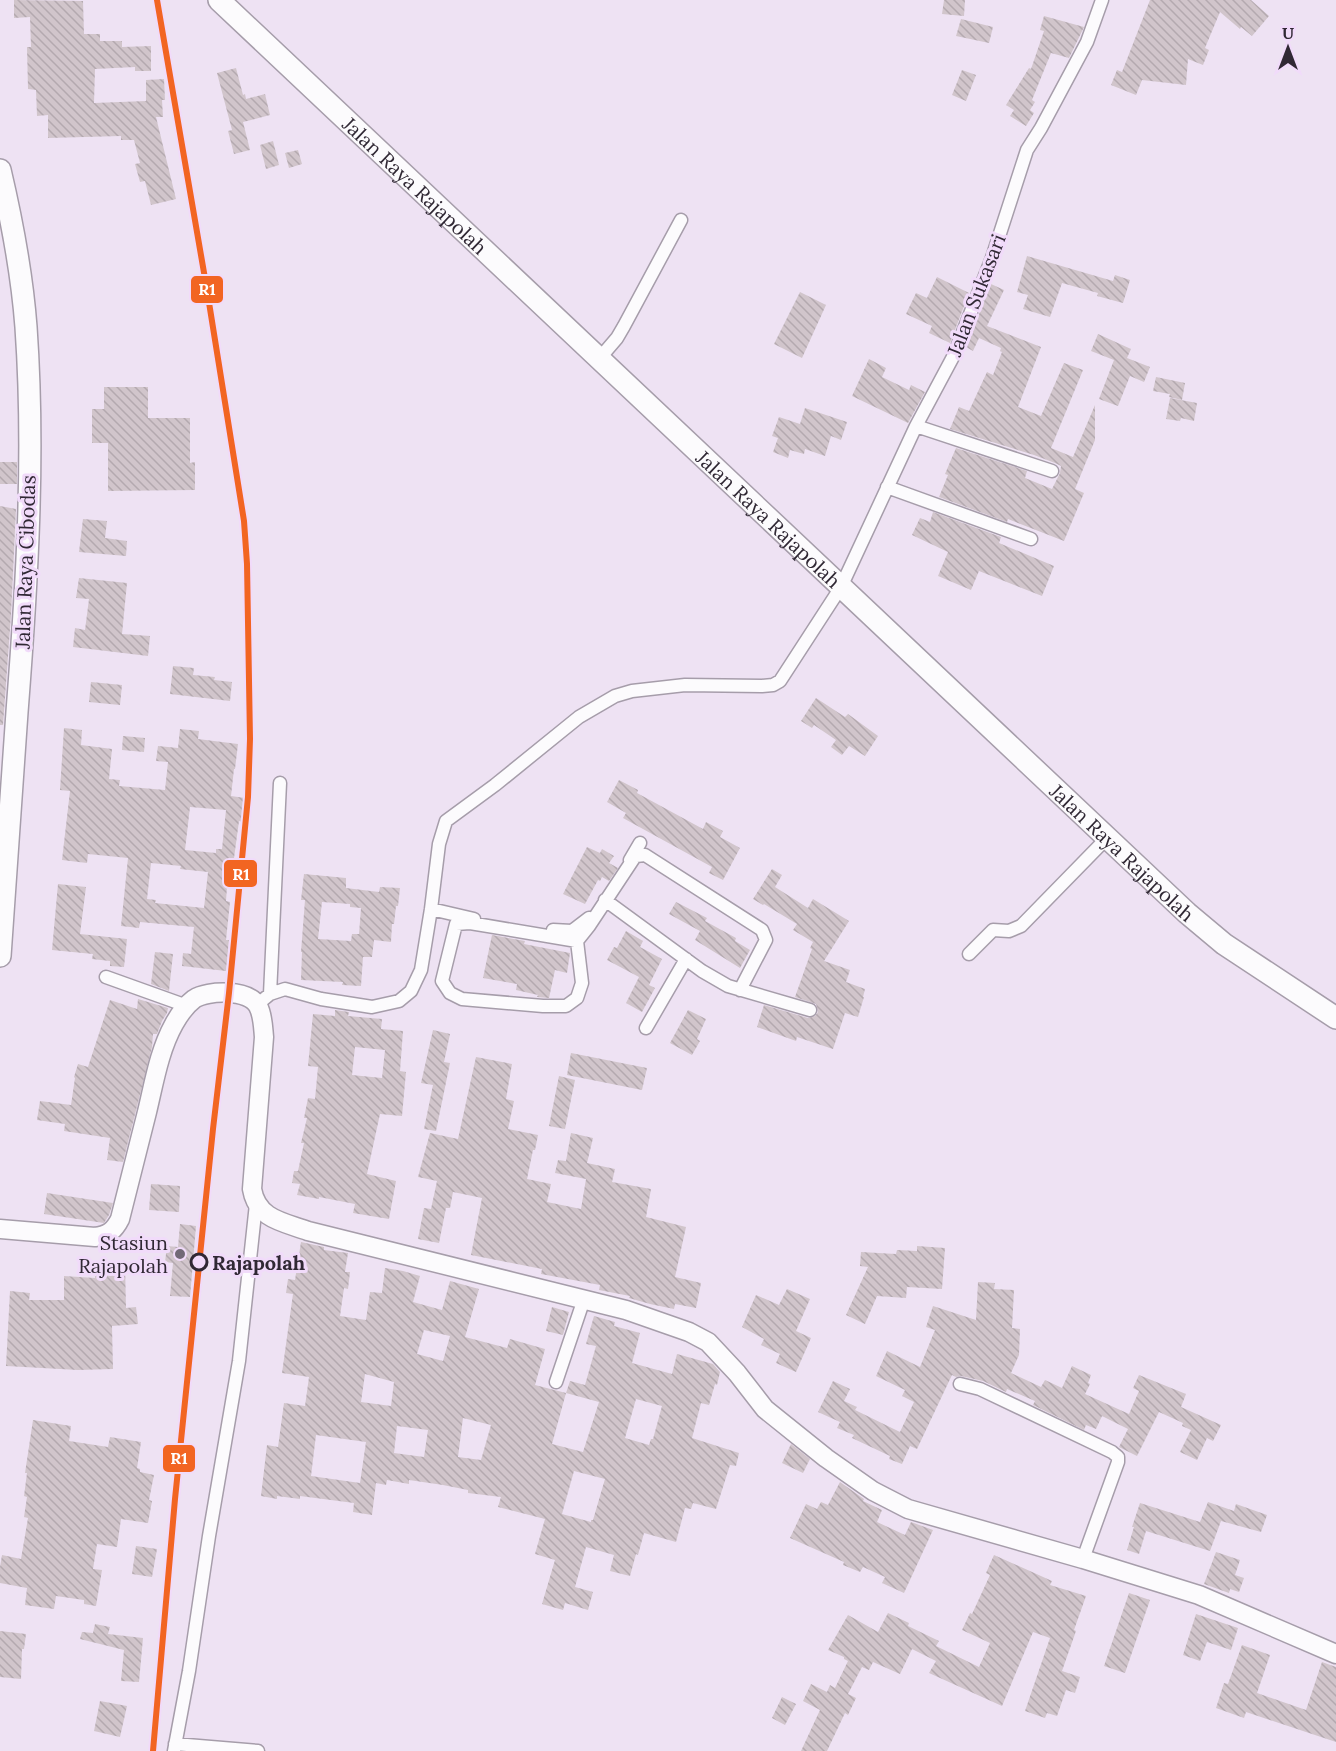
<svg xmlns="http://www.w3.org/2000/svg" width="1336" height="1751" viewBox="0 0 1336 1751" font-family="Lora,serif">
  <defs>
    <pattern id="building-back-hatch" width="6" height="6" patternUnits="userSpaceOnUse" patternTransform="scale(1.5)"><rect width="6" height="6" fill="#d1c5cb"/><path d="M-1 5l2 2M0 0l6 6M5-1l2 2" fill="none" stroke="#b4a9af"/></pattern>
  </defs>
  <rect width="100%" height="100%" fill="#eee2f3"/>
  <path fill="url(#building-back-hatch)" fill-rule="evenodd" d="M14,0L83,1L84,34H100V41H122V47L151,46V71H135V67L95,69L94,103L146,101V80L164,79L165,100H162L163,117H156L176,199L151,205L145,181L140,182L135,164L140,163L134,140H121V136L48,138V115L37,116L36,90L28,89L27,47H31L30,17L14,18Z
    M944,0H965L964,16L942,14Z
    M1150,0H1251L1269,16L1252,36L1241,27L1240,29L1220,12L1205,48L1209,50L1203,65L1188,59L1186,85L1142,80L1136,95L1111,85L1117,70L1122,72Z
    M1044,16L1084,27L1069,58L1051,53L1032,100L1035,102L1030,110L1034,113L1026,126L1010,116L1014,110L1006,105L1029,68L1031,69L1044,31L1040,30Z
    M961,19L993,27L989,43L956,36Z
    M236,68L243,95L245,94L246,99L265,94L270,115L243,122L250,150L234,154L228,131L232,130L217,73Z
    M962,70L976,75L966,101L952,95Z
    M273,141L279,165L266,169L260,145Z
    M298,150L302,164L289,168L285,153Z
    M1027,256L1113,281L1115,275L1130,280L1123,303L1097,296L1098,293L1062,283L1050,317L1023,309L1028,295L1017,292Z
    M937,277L969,293L950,343L929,333L932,326L906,314L916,293L927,298Z
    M991,284L1004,290L987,326L1041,347L1018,407L1041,416L1064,363L1083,370L1051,448L1073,457L1095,405V440L1075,489L1084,493L1064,541L1008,519L1007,522L939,497L948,475L945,474L956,448L1027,471L1025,478L1052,489L1060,473L1061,466L1055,463L1034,455L950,429L959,407L969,411L987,372L993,375L1002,352L1000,351L1001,348L979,338L973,351L966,347Z
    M800,292L826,305L802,358L774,344Z
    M1098,334L1131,349L1127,358L1150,367L1144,382L1130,376L1118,406L1099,399L1114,360L1091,351Z
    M869,359L886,368L882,377L909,390L911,385L925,392L908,423L852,396Z
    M1156,377L1185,383L1182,400L1169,397L1170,394L1153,391Z
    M104,387H148V418H190V463L195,462V490L108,491V443H92V409H104Z
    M1170,398L1197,403L1194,421L1181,418L1180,421L1166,419Z
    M805,408L847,422L841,440L831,436L825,456L805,449L804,454L790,450L788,458L773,452L778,438L772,436L779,417L800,424Z
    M0,462H17V484H0Z
    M0,506L16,509L11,615L3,725H0Z
    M933,512L1001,537L999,543L1054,566L1042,596L979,571L971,590L938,576L948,552L912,535L920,518L930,522Z
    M83,519L107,521L105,538L127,541L126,556L79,552Z
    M79,578L127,583L122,634L150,636L148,656L73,647L75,628L85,630L89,599L76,598Z
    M173,666L194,668L193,675L215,677L214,680L232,682L230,701L170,694Z
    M91,682L122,685L120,705L89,702Z
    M816,698L845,717L848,714L878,736L865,756L849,746L842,755L831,747L836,740L814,725L812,728L801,721Z
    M64,728L82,730L81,745L112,749L109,779L120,780L119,786L165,790L168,762L156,761L158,746L178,748L180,729L199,731L198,739L238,744L235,769H234L231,796L245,798L243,822L239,821L232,873H228L226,901L230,902L226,940H229L226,971L182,966L183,953L191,954L194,927L140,922L139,928L121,926L128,858L88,854L87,863L62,860L70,791L60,790ZM190,807L226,810L222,849H216V853L185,850ZM151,863L181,866L180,869L208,872L204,908L155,903L156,900L147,899Z
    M123,736L145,738L144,752L122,750Z
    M619,780L638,790L637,793L703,829L706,822L723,831L720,837L740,848L723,880L709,873L712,867L623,818L626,813L607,802Z
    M587,847L600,853L602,849L614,856L609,863L618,868L609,881L602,877L600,881L598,880L585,904L563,894Z
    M772,869L782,875L775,887L808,908L813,899L849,921L824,961L850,970L846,982L865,989L863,997H864L858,1017L845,1013L833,1049L797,1037L796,1041L757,1027L764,1005L808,1018L815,1016L818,1012L816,1004L795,997L812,949L810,948L813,942L793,930L797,924L764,904L763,905L753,899Z
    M304,874L346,878V888L379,892L380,887L400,888L398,906H396L394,924H392L391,942L374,940L372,957H363L361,986L342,985L343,982L301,980L302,952H301L305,900H301ZM322,902L350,904V907L361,908L359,934H352L351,941L318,939Z
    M58,884L86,887L80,934L127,939L124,967L110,966V961L92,959L93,954L52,950Z
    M676,902L707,918L705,921L736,938L735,941L750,950L740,968L695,940L700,931L669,914Z
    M626,931L643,941L640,947L662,959L649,985L655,988L642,1012L626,1003L639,977L607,960L614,947L617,948Z
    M492,935L525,941L524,944L570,953L567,973L555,970L549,998L537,997L538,995L516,990L517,984L483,978Z
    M155,952L173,954L169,991L151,984Z
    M138,999L168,1008L167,1013L162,1021L157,1034H153L152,1047L123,1162L107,1160L110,1138L64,1131L65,1124L37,1120L40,1101L71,1105L75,1078L74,1077L78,1064L88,1067L110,1000L137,1009Z
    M335,1010L349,1012L348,1016L382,1019L381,1029L403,1031L400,1071L406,1072L402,1116L380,1114L367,1174L396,1181L389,1219L353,1213L355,1204L319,1197V1199L297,1195L300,1184L292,1183L294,1171H298L304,1143H301L307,1118H304L308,1098L315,1099L318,1067L308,1066L313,1014L335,1016ZM355,1047L385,1050L382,1078L352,1075Z
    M688,1010L706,1019L697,1039L700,1041L692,1055L670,1043Z
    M433,1030L450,1034L444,1062L450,1063L436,1131L424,1129L433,1085L421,1083Z
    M571,1053L647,1068L642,1090L567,1075Z
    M476,1057L512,1064L506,1099L514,1101L508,1129L538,1135L535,1150H533L527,1179L551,1184L547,1202L581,1209L586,1179L555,1173L558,1160L566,1161L571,1133L593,1138L587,1163L615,1169L612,1182L651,1189L646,1217L686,1227L675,1277L701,1283L696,1308L675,1304L674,1309L650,1304L629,1298L630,1296L599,1290L600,1285L541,1274L542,1269L471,1255L482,1198L453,1192L450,1208H446L439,1243L418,1239L424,1208L431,1209L437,1181L418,1177L430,1133L458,1139Z
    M559,1076L575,1080L565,1129L549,1126Z
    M151,1184L180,1186L179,1212L149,1210Z
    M47,1193L113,1203L109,1215L104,1223L44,1214Z
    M180,1224L196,1226L190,1297L170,1296L173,1263L165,1262L167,1246L178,1247Z
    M301,1242L324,1247V1250L348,1253L345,1272H350L348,1289L344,1288L340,1316L366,1320L370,1292L382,1293L385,1268L403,1271L420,1276L413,1302L442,1310L450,1281L479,1289L465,1337L507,1348L510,1339L545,1349L535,1385L566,1393L570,1381L585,1385L596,1346L586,1344L594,1316L615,1322L614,1326L640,1333L632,1363L672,1374L677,1354L713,1364L720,1372L717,1385L715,1384L709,1405L701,1403L692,1438L739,1453L736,1466L730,1465L716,1509L693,1503L691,1509L685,1508L676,1542L644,1533L638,1555L636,1554L630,1576L610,1571L614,1555L586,1547L575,1587L593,1592L588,1610L565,1603L563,1610L542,1604L555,1560L535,1554L545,1519L498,1507L501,1497L468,1493V1490L443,1485L409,1480V1484L387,1480L386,1485L376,1483L372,1515L353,1512L354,1503L300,1496V1499L277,1496V1499L261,1496L267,1445L278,1447L284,1403L305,1406L309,1377L282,1373L293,1294L286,1293L288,1279L295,1280ZM424,1330L450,1336L443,1361L417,1354ZM365,1374L394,1382L391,1406L361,1402ZM566,1393L599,1402L583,1452L552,1444ZM636,1399L662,1406L653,1439H651L649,1445L625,1438ZM463,1418L491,1425L481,1460L458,1457ZM397,1426L428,1430L424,1457L394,1453ZM316,1435L366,1442L360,1483L311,1476ZM574,1471L605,1479L593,1520H591V1522L562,1514Z
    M917,1246L945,1248L942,1289L907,1287L906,1298L877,1296L865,1324L846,1315L868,1267L860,1266L861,1252L896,1254L897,1250L917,1251Z
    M95,1263H125L126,1308L136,1307L138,1324L112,1326L113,1369L78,1370L6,1366L10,1291L30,1293L29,1300H64V1276L95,1278Z
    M978,1282L995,1283L994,1289L1014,1290L1012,1328L1020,1329L1019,1355L1011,1373L1041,1387L1045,1380L1062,1388L1072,1366L1091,1375L1088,1383L1090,1384L1085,1394L1129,1414L1139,1391L1133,1388L1139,1375L1186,1394L1181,1407L1221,1425L1213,1441L1207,1438L1197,1460L1180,1452L1191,1430L1182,1426L1183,1423L1159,1412L1137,1456L1119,1447L1128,1429L1102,1416L1096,1429L1086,1425L1084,1430L1033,1405L1035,1401L1007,1389L1006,1392L983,1381L961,1376L956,1377L952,1375L917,1449L910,1446L902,1464L889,1459L890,1456L852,1438L854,1435L837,1428L840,1422L818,1412L833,1381L850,1389L844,1401L857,1407L855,1410L900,1432L914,1402L902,1396L905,1390L876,1376L887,1351L920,1367L935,1330L926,1327L933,1306L976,1320Z
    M787,1289L810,1299L796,1331L811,1338L796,1372L776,1363L780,1354L761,1345L764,1339L742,1327L756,1295L779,1305Z
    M552,1307L569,1312L563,1335L546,1331Z
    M33,1420L71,1426L69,1441L108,1447L110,1437L141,1442L137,1468L140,1469V1472L154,1475L149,1500L152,1501L148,1523L121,1519L117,1547L97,1544L93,1569L102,1570L96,1606L84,1604V1600L56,1596L54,1609L25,1605L27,1588L0,1583V1567L2,1555L21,1559L28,1518L24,1517L27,1497L24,1496L27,1473H25Z
    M791,1444L810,1459L803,1473L782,1463Z
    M840,1482L864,1499L863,1501L882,1510L877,1522L905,1535L911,1522L933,1530L904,1593L882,1583L885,1577L863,1567L860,1572L843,1565L844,1562L790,1538L806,1504L817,1509L821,1502L828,1505Z
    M1208,1502L1234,1511L1236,1504L1267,1515L1261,1532L1221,1521L1210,1551L1146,1531L1139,1554L1127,1550L1134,1527H1132L1140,1503L1200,1522Z
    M136,1546L157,1549L152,1577L132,1574Z
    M1216,1552L1240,1560L1235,1575L1244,1578L1239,1592L1230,1589L1229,1593L1204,1584Z
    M994,1555L1052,1581L1050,1585L1086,1596L1074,1630L1076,1631L1062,1671L1080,1677L1075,1693L1066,1690L1057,1716L1047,1713L1045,1718L1025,1711L1050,1638L1033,1632L1002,1706L929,1673L936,1661L912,1649L900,1674L873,1662L869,1670L862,1667L848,1694L856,1698L848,1715L845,1713L827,1751H801L820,1710L803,1701L811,1684L827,1692L830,1685L835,1688L848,1661L844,1659V1657L828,1650L848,1615L878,1632L888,1613L909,1623L908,1626L939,1641L936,1646L979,1667L990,1643L962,1630L970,1613L972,1614L990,1575L986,1573Z
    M1129,1593L1150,1600L1125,1673L1104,1666Z
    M1196,1614L1238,1628L1231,1650L1207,1642L1200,1661L1183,1655Z
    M95,1624L110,1627L108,1634L143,1638L139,1682L121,1681L124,1650L80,1639L82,1632L93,1633Z
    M0,1631L26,1634L24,1649H22L21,1679L0,1677Z
    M1242,1645L1270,1655L1257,1693L1306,1710L1322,1662L1336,1667V1742L1246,1712L1244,1718L1216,1708L1224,1683L1228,1684Z
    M782,1697L796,1704L785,1725L772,1718Z
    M100,1701L127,1706L120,1737L94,1731Z"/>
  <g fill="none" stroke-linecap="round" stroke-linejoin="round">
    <defs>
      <path id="minor" d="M599,359L617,338L624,326L681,220
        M916,426L1052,471
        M887,487L1031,539
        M630,860L640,843
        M605,900L702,971L728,986L810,1010
        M431,909L474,919
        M553,930L572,931L589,918
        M577,941L470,923L456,924L442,981L450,993L462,999L543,1006H566L577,998L582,983L577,941L589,926L634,858L636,856L645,855L762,930L766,940L740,990
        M969,954L993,930L1009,931L1021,926L1107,838
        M106,977L187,1006
        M270,994L280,783
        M258,1004L270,994L285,989L321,999L372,1007L399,1001L411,991L421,970L431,909L439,844L446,821L495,785L579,717L615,696L632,691L685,685L762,686L773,685L780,681L841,587L916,426L954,355L992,258L1027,150L1041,128L1087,42L1102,0
        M646,1028L686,959
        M556,1382L584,1299
        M960,1384L980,1389L1112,1452L1118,1457V1462L1083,1559
        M175,1744L258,1751
        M174,1751L189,1671L209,1536L239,1361L256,1204"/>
      <path id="secondary" d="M0,1229L95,1237C108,1235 114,1231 120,1219C129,1184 138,1148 147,1112C154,1083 159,1051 174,1024C179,1015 186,1005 194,999C208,990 249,989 258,1006C263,1015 263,1027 264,1037L252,1189C257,1219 283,1222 308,1231L626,1310L689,1332L708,1342L737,1373L765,1409L826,1458L873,1491L908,1509L1083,1559L1199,1595L1336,1654"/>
      <g id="trunk">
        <path id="s1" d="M219,0L1187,913L1224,944L1336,1018"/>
        <path d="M0,170C12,221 22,274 26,327C35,455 27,584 17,712C11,793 6,875 0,956"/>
      </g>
    </defs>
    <use href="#minor" stroke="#a69daa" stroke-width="15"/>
    <use href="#secondary" stroke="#a69daa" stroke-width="21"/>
    <use href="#trunk" stroke="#a69daa" stroke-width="24"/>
    <use href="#minor" stroke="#fcfbfd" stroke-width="12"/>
    <use href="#secondary" stroke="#fcfbfd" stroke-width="18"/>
    <use href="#trunk" stroke="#fcfbfd" stroke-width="21"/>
    <defs>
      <path id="rail-1" d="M153,1751L175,1499L213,1129L229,993L248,797L250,739L247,564L244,521L207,290L157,0"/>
    </defs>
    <use href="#rail-1" stroke="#f1dbfa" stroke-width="10"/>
    <use href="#rail-1" stroke="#f26522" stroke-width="6"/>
  </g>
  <circle fill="#726977" stroke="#f1dbfa" stroke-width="2" cx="180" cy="1254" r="6"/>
  <circle fill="#f1dbfa" stroke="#302834" stroke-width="3" cx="199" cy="1262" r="8"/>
  <g text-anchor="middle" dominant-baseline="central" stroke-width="6" stroke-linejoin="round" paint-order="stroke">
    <g font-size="20" fill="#302834" stroke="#f1dbfa">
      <text stroke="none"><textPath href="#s1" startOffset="270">Jalan Raya Rajapolah</textPath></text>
      <text transform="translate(976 295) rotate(-69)">Jalan Sukasari</text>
      <text stroke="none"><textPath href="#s1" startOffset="756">Jalan Raya Rajapolah</textPath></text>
      <text transform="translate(25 562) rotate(-88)">Jalan Raya Cibodas</text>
      <text stroke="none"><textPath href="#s1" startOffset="1242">Jalan Raya Rajapolah</textPath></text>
    </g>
    <g font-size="20" fill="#302834" stroke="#f1dbfa" text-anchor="end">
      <text x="168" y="1242">Stasiun<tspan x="168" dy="23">Rajapolah</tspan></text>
    </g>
    <g font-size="20" font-weight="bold" fill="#302834" stroke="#f1dbfa" text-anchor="start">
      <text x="212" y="1262">Rajapolah</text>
    </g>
  </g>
  <g stroke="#f1dbfa" stroke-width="2">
    <rect x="190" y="275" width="34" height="29" rx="6" fill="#f26522"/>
    <rect x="223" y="859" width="35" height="29" rx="6" fill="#f26522"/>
    <rect x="162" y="1444" width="34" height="29" rx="6" fill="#f26522"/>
  </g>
  <g font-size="16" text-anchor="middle" font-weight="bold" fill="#fff">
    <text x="207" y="295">R1</text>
    <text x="241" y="880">R1</text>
    <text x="179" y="1464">R1</text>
  </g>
  <g transform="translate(1288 48)" stroke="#f1dbfa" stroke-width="4.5" paint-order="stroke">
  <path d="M0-4.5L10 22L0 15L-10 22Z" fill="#302834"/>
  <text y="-9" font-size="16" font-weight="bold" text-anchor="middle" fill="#302834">U</text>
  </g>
</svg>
